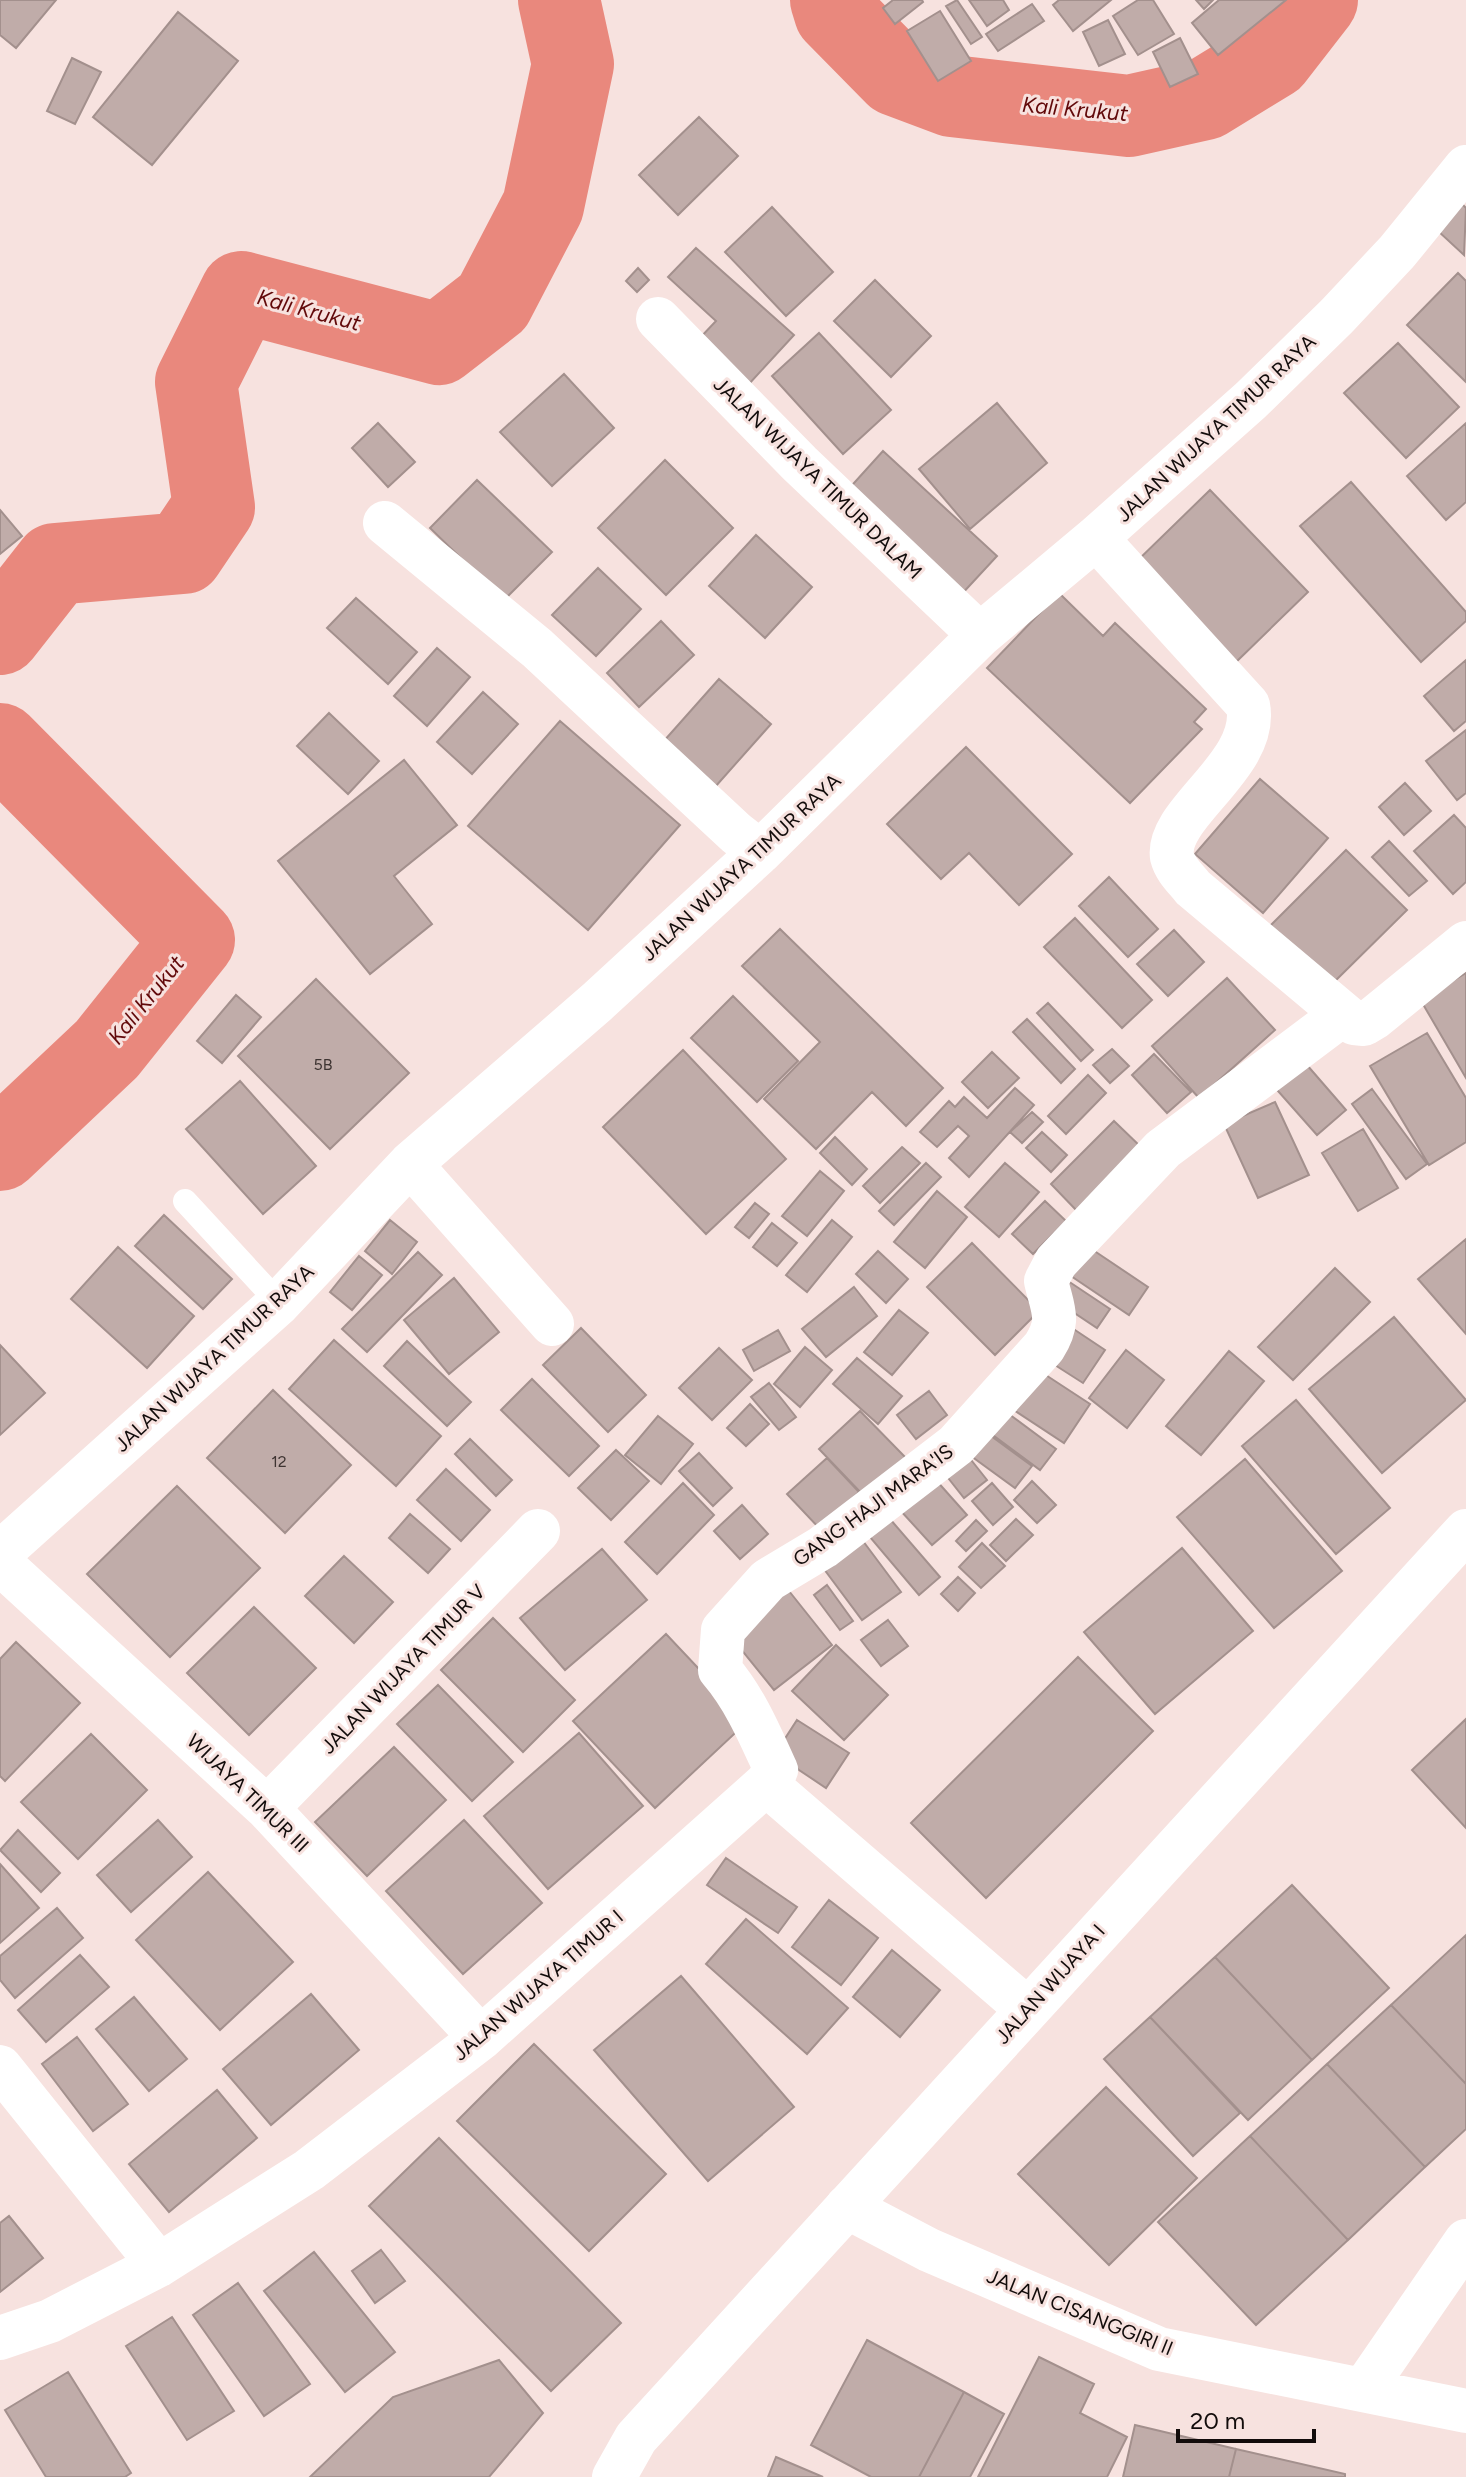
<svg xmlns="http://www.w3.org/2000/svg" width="1466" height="2477" viewBox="0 0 1466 2477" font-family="Figtree,sans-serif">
  <rect width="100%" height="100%" fill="#f7e2df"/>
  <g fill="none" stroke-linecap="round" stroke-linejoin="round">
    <path stroke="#e9887d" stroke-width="82" d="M831,0L835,13L896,75L952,96L1129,116L1205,99L1272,58L1317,0
      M0,634L55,564L183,553L214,507L196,382L241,292L439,344L493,302L543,206L573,64L559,0
      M0,744L194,940L107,1049L0,1150"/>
  </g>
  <path fill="#c0aca9" stroke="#a3908d" stroke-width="2" d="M0,0H56L16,48L0,35Z
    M893,0H922L923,2L895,24L883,8Z
    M957,0L982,37L971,44L946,6Z
    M969,0H1003L1009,10L987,26Z
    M1059,0H1111L1073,31L1053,5Z
    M1138,0H1153L1174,34L1138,55L1113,16Z
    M1196,0H1213L1204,9Z
    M1219,0H1286L1218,55L1192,23Z
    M1032,4L1044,21L998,51L986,34Z
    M940,11L971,61L938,81L907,31Z
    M178,12L238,61L152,165L93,117Z
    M1108,20L1125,54L1099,66L1083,32Z
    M1180,38L1198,74L1170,87L1153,52Z
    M72,58L101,72L75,124L47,111Z
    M699,117L738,156L678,215L639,175Z
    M1462,204L1466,208L1464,255L1438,231Z
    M772,207L833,272L786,316L725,252Z
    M696,248L794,335L748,385L698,340L716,321L668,277Z
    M638,268L649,280L637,292L626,281Z
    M1458,273L1466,281V382L1407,325Z
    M875,280L931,336L891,377L834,321Z
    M819,333L891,410L843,454L772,376Z
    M1398,343L1459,407L1406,458L1344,393Z
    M564,374L614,428L552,486L500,432Z
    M997,403L1047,463L970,529L919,469Z
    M378,423L415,462L388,487L352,448Z
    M1466,423V502L1446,520L1407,476Z
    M883,451L997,556L959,597L845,493Z
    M665,460L733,528L666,595L598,528Z
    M477,480L552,552L504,600L430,528Z
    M1351,482L1466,612V621L1421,662L1300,526Z
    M1210,490L1308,592L1234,664L1135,563Z
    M0,510L22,536L0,554Z
    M756,535L812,587L765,638L709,586Z
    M598,568L641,609L596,656L552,615Z
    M1059,593L1103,636L1115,623L1206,709L1194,722L1202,729L1130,803L987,668Z
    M356,598L417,652L388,684L327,628Z
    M661,621L694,655L639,707L607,673Z
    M437,648L470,677L427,726L394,696Z
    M1466,660V721L1454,731L1424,696Z
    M719,679L771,724L715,787L663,742Z
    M483,692L518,724L472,774L437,742Z
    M329,713L379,761L348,794L297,746Z
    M560,721L680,825L588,930L468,826Z
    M1466,730V793L1457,800L1426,761Z
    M966,747L1072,854L1019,905L969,853L941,879L887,824Z
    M404,760L457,825L394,876L432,924L370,974L278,861Z
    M1260,779L1328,838L1263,913L1195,854Z
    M1405,783L1431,811L1404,835L1379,807Z
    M1454,815L1466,828V882L1453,894L1414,851Z
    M1389,841L1427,881L1409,896L1372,857Z
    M1346,850L1407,910L1328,988L1268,928Z
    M1109,877L1158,929L1128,957L1079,906Z
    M1075,918L1152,1000L1122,1028L1044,947Z
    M780,929L943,1088L906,1126L872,1092L816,1149L764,1099L820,1042L742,966Z
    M1174,930L1204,962L1168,996L1137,964Z
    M1466,973V1078L1420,999Z
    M1227,978L1275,1030L1199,1098L1152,1046Z
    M316,979L409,1073L330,1149L238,1056Z
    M236,995L261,1017L222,1063L197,1041Z
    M733,996L798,1061L757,1102L691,1038Z
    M1048,1003L1093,1050L1081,1061L1037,1013Z
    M1027,1019L1075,1069L1061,1083L1013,1032Z
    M1427,1033L1466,1098V1142L1429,1165L1370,1066Z
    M1112,1049L1129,1066L1110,1083L1093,1065Z
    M683,1050L786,1159L706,1234L603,1127Z
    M992,1052L1019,1078L988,1108L962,1082Z
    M1154,1054L1191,1092L1167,1113L1132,1075Z
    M1300,1057L1346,1110L1317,1135L1270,1082Z
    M1088,1075L1106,1093L1066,1134L1048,1116Z
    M240,1081L316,1166L263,1214L186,1129Z
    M1015,1088L1034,1105L969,1177L949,1158L969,1136L958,1126L937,1147L920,1132L949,1101L955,1107L964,1097L987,1118Z
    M1372,1089L1427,1164L1406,1179L1352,1104Z
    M1275,1102L1309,1175L1258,1198L1224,1124Z
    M1032,1112L1043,1122L1022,1143L1010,1132Z
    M1114,1121L1142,1148L1078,1212L1051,1184Z
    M1363,1129L1398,1188L1358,1211L1322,1153Z
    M1042,1132L1067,1155L1051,1172L1026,1148Z
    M835,1137L867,1169L852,1185L820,1153Z
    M902,1147L920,1163L880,1203L863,1186Z
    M926,1163L941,1177L894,1225L879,1211Z
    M1005,1163L1039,1192L999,1237L965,1207Z
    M820,1171L844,1191L807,1236L782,1216Z
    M937,1191L967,1217L925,1268L894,1242Z
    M1045,1201L1066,1221L1033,1254L1012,1234Z
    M755,1203L769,1214L749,1238L735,1227Z
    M164,1215L232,1279L203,1309L135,1246Z
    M390,1220L417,1242L392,1274L365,1251Z
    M832,1220L852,1237L807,1292L786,1275Z
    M772,1223L797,1243L777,1266L753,1247Z
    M1466,1239V1334L1418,1279Z
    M972,1243L1039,1311L995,1355L927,1287Z
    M1087,1246L1148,1287L1129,1315L1068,1274Z
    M118,1247L194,1316L147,1368L71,1299Z
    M878,1251L908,1279L886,1303L856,1274Z
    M418,1252L442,1275L367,1352L342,1329Z
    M359,1256L382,1275L352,1310L330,1292Z
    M1335,1268L1370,1302L1293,1380L1258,1347Z
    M454,1278L499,1332L449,1374L404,1320Z
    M1068,1281L1110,1309L1097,1328L1055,1300Z
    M854,1287L877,1316L826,1357L802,1329Z
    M899,1310L928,1333L892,1375L864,1352Z
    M1394,1317L1466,1400L1382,1473L1309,1389Z
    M1066,1324L1105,1350L1083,1383L1044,1358Z
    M581,1328L646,1395L608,1432L543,1365Z
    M778,1330L790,1351L754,1371L743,1350Z
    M334,1340L441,1436L396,1486L289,1389Z
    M407,1341L471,1402L447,1426L384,1366Z
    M0,1345L45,1393L0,1435Z
    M805,1347L832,1370L800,1407L774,1384Z
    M719,1348L752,1380L712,1420L679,1388Z
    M1126,1350L1164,1380L1127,1428L1089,1398Z
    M1229,1351L1264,1381L1201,1455L1166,1426Z
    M857,1358L902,1396L878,1424L833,1384Z
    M1032,1366L1090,1404L1064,1443L1006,1405Z
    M532,1379L599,1446L569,1476L501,1410Z
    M769,1383L796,1417L779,1430L751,1397Z
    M273,1390L351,1465L285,1533L207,1458Z
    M929,1391L947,1415L916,1439L897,1415Z
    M1296,1400L1390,1508L1336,1554L1242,1446Z
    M750,1404L769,1424L746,1446L727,1428Z
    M998,1406L1056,1449L1040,1470L982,1427Z
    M860,1411L906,1458L865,1497L819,1449Z
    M658,1416L693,1444L661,1484L625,1455Z
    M987,1433L1032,1466L1015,1488L971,1456Z
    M470,1439L512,1480L496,1496L455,1454Z
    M616,1450L649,1481L611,1520L578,1488Z
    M699,1453L732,1488L713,1506L679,1471Z
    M968,1456L987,1480L964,1498L945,1474Z
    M827,1458L859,1492L820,1529L787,1494Z
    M1245,1459L1342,1571L1274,1628L1177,1517Z
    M446,1469L490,1510L461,1541L417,1500Z
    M935,1479L967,1515L932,1545L900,1510Z
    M1032,1481L1056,1505L1037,1523L1014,1500Z
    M683,1483L714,1515L657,1574L625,1542Z
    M992,1483L1013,1507L993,1525L972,1501Z
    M177,1486L260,1568L170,1657L87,1574Z
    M742,1505L768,1534L740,1559L714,1531Z
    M410,1514L450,1549L428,1573L389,1538Z
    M890,1519L940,1577L919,1595L869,1536Z
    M1016,1519L1033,1535L1006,1561L990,1545Z
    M976,1520L987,1531L966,1551L956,1541Z
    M857,1533L901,1592L862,1620L818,1561Z
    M982,1543L1005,1566L981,1588L959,1567Z
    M1182,1548L1253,1631L1155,1714L1084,1632Z
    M602,1549L647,1600L565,1670L520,1618Z
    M344,1556L393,1602L354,1643L305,1596Z
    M958,1577L975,1593L958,1611L941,1594Z
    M827,1585L853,1621L840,1630L814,1595Z
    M785,1586L832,1645L774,1690L727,1632Z
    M254,1607L316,1668L249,1735L187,1673Z
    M493,1618L575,1700L523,1752L441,1670Z
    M888,1620L908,1646L881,1666L861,1640Z
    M666,1634L748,1721L655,1808L573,1721Z
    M16,1642L80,1703L5,1781L0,1776V1659Z
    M836,1645L888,1695L844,1740L792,1691Z
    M1078,1657L1153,1731L986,1898L911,1823Z
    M438,1685L513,1762L472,1801L397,1724Z
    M1466,1719V1828L1412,1770Z
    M797,1720L849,1753L826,1788L775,1754Z
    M579,1733L643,1806L548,1889L484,1816Z
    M91,1734L147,1790L78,1859L21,1802Z
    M394,1747L446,1800L367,1876L315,1822Z
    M158,1820L192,1857L131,1912L97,1875Z
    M464,1820L542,1903L463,1974L386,1891Z
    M18,1830L60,1873L41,1892L0,1850Z
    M726,1858L797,1907L778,1933L707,1885Z
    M0,1864L39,1908L0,1943Z
    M208,1872L293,1962L220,2030L136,1940Z
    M1292,1885L1389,1988L1312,2060L1215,1957Z
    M829,1900L878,1938L841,1985L792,1947Z
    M57,1908L83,1938L15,1998L0,1980V1956Z
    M746,1919L848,2008L807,2054L706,1964Z
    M1466,1935V2084L1391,2005Z
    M892,1950L940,1990L900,2037L853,1997Z
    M80,1955L109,1987L46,2042L18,2010Z
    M1215,1957L1312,2060L1248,2120L1150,2017Z
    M681,1976L794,2107L708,2181L594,2050Z
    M311,1994L359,2050L271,2125L223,2069Z
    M134,1997L187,2059L149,2091L96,2029Z
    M1391,2005L1466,2084V2129L1425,2167L1327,2064Z
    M1150,2017L1240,2113L1193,2156L1104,2059Z
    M77,2037L128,2104L93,2131L42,2064Z
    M534,2044L666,2174L589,2251L457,2121Z
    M1327,2064L1425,2167L1348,2240L1250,2136Z
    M1106,2087L1197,2178L1109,2265L1018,2174Z
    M217,2090L257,2138L169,2212L129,2164Z
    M1250,2136L1348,2240L1256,2325L1158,2222Z
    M439,2138L621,2323L551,2391L369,2206Z
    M9,2216L43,2258L0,2292V2223Z
    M381,2250L405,2281L375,2303L352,2271Z
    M314,2252L395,2352L345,2392L264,2291Z
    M238,2283L310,2384L264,2416L193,2315Z
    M172,2317L234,2411L187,2440L126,2346Z
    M867,2340L964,2392L919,2477H871L811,2445Z
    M1039,2357L1094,2384L1080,2413L1127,2437L1107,2477H978Z
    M499,2360L543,2413L489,2477H310L393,2397Z
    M68,2372L131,2473L125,2477H46L5,2410Z
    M964,2392L1004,2414L970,2477H919Z
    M1135,2425L1236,2449L1229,2477H1123Z
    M1236,2449L1345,2474V2477H1229Z
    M776,2457L823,2477H768Z"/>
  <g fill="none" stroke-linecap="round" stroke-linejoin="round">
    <path stroke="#fff" stroke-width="24" d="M185,1201L279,1303"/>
    <path stroke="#fff" stroke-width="44" d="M658,319L800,464L980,635
      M385,523L537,648L736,833L760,852
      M1096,538L1248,705C1260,765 1165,813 1172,857C1175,869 1185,878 1193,888L1354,1023L1364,1024L1374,1018L1466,943
      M410,1164L552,1324
      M0,1553L279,1303L410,1164L597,1002L760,852L980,635L1096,538L1251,400L1337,316L1397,252L1466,167
      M0,1563L267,1808L481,2038
      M766,1784L1027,2009
      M267,1808L538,1531
      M0,2067L159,2265
      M847,2207L929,2250L1159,2349L1466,2411
      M0,2338L50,2321L159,2265L309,2170L481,2038L766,1784L776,1770C760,1735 745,1699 720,1670L723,1630L768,1580L823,1547L956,1445L1044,1347C1061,1320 1053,1311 1046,1281L1056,1262L1163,1149L1342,1015
      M1364,2389L1466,2241"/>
    <path stroke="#fff" stroke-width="44" d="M614,2477L636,2438L1466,1531"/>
  </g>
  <g text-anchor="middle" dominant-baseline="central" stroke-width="6" stroke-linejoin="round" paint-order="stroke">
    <g font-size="16" fill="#3e3432">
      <text x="323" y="1064">5B</text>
      <text x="279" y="1461">12</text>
    </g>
    <g font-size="20" fill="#120c0b" stroke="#f7e2df">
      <text transform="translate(1216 428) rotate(-43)">JALAN WIJAYA TIMUR RAYA</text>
      <text transform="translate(818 478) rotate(44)">JALAN WIJAYA TIMUR DALAM</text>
      <text transform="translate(741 867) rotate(-43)">JALAN WIJAYA TIMUR RAYA</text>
      <text transform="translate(214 1358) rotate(-43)">JALAN WIJAYA TIMUR RAYA</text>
      <text transform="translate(873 1505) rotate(-36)">GANG HAJI MARA'IS</text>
      <text transform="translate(403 1669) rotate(-46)">JALAN WIJAYA TIMUR V</text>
      <text transform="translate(248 1793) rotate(44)">WIJAYA TIMUR III</text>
      <text transform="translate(1050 1984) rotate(-48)">JALAN WIJAYA I</text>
      <text transform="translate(538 1985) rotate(-41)">JALAN WIJAYA TIMUR I</text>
      <text transform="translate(1080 2312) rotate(22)">JALAN CISANGGIRI II</text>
    </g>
    <g font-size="22" font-style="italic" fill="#62090a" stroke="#f7e2df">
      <text transform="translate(1075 109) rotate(5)">Kali Krukut</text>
      <text transform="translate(309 310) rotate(15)">Kali Krukut</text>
      <text transform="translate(146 1000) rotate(-51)">Kali Krukut</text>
    </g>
  </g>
  <path d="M1178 2429v12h136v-12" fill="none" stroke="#120c0b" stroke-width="4"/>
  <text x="1190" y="2429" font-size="24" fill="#120c0b" stroke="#f7e2df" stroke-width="6" paint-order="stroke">20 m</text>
</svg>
